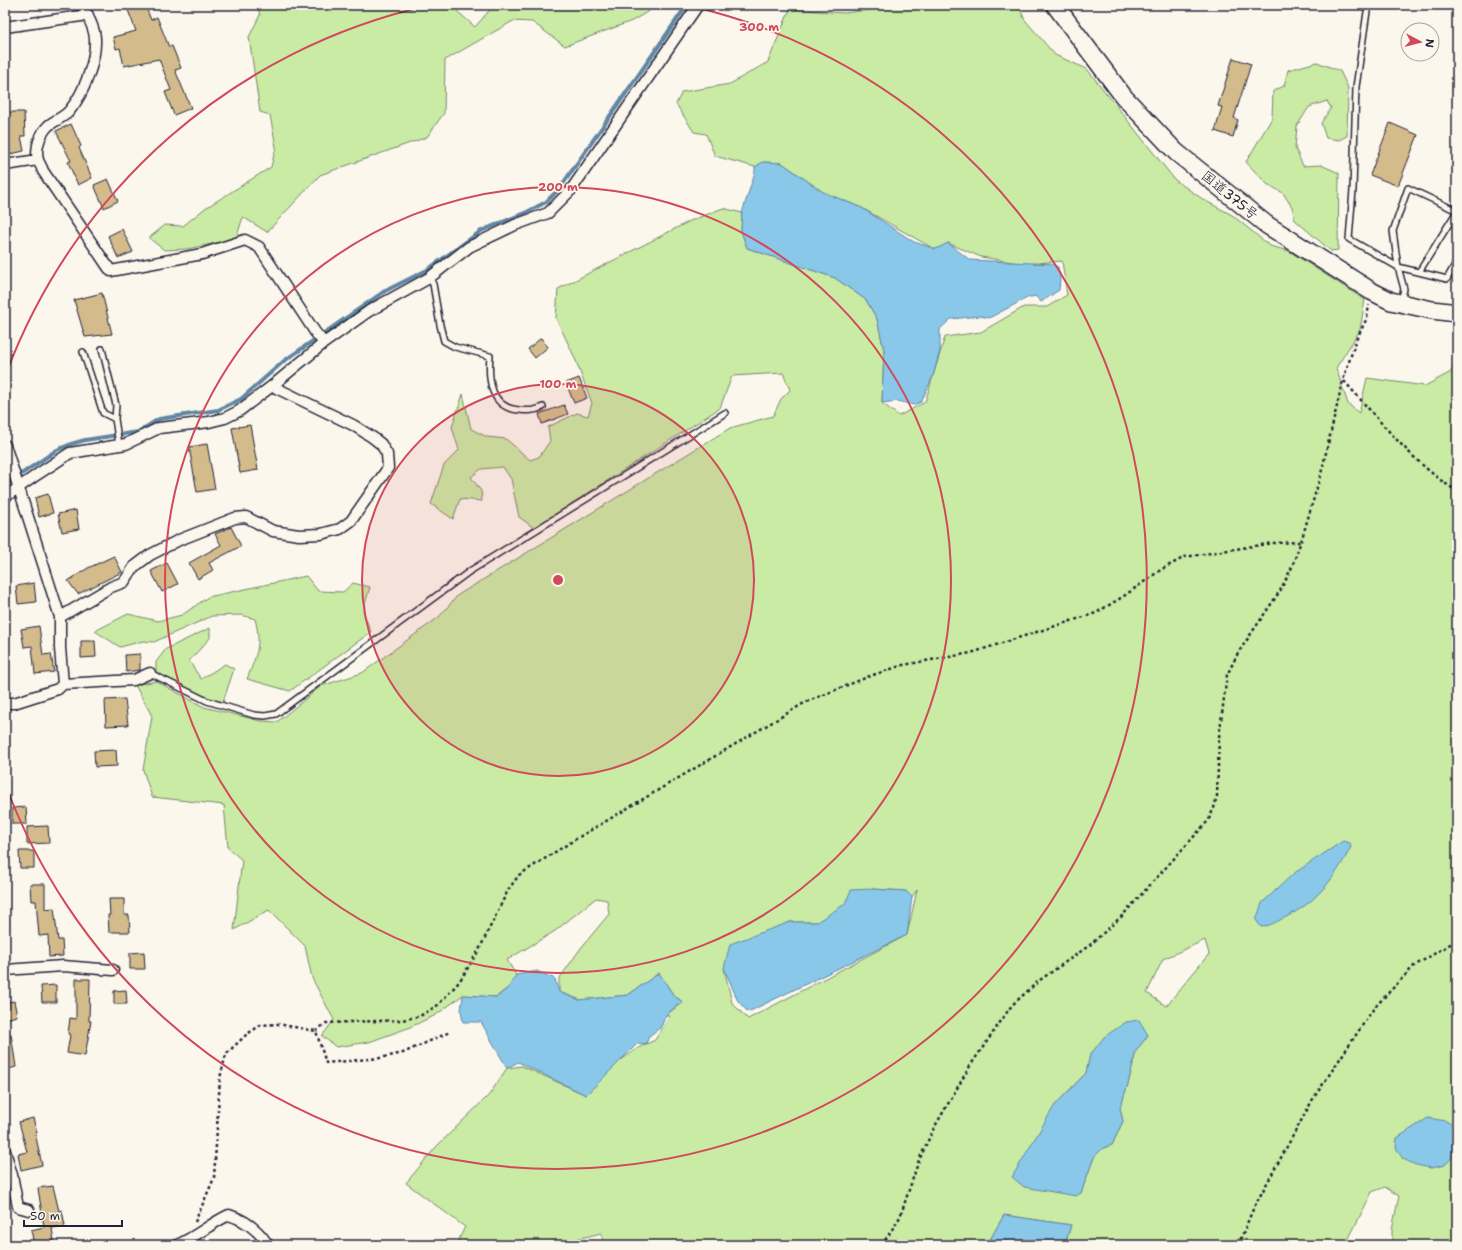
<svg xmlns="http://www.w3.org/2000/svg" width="1462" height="1250" viewBox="0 0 1462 1250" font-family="'Shantell Sans','Klee One',sans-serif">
  <rect width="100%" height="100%" fill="#fbf7ec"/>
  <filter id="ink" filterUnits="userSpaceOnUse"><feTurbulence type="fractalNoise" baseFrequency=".025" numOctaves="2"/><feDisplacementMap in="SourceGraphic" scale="8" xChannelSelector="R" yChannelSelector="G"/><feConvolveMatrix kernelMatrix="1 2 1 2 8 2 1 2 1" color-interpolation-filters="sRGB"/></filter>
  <g filter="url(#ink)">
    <path fill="#caeba3" stroke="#76866f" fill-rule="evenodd" d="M257,5H457V11L475,27L494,5H659L632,21L565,46L532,22L513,21L445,60L444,113L427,137L320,175L267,232L243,217L236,239L187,249L164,250L149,238L165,225L183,226L204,209L271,167L276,147L270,115L260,112L249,37L260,15Z
      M901,5H1018L1025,20L1055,55L1087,69L1175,180L1204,200L1232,215L1270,246L1289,251L1365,300L1360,330L1336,368L1348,404L1359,413L1367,378L1425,386L1451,372L1457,359V1245H1392V1229L1399,1196L1385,1187L1372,1192L1349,1238L1343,1245H1065L1071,1225L1004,1215L987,1245H604L601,1233L565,1242L563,1245H456L465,1227L406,1183L436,1147L489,1095L507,1068L522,1066L586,1095L617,1063L638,1048L655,1040L670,1016L666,1015L683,1002L674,996L659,973L628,995L581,1000L559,992V979L581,948L609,914L607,900L596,898L555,931L507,960L516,975L509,987L496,997L463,995L436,1015L408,1028L369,1042L336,1047L322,1036L334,1020L312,978L305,946L269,910L234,930L242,860L228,848L224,805L152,797L143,770L152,716L135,685L156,681L204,707L261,721L277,722L321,686L362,673L439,617L458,595L730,428L773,416L781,399L790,390L783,373L732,376L720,408L534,528L519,517L511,479L503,467L481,469L471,477L481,491L482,501L460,499L453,519L431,504L444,465L459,450L452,427L463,394L471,429L487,437L506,439L530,460L539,457L550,441L548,427L577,413L588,416L592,403L574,356L556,318L558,289L690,221L723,208L742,213L741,231L747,248L835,278L866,300L877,319L884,350L882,403L899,416L925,402L945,337L981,332L1024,307H1047L1067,295L1062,261L1025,264L981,257L948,243L936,250L862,208L823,192L782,163L763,162L755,167L715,156L706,134L694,132L676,104L682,92L730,84L768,62L790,9L844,13L885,8ZM872,889L906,891L912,897L917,890L907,935L748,1019L732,1003L724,968L790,922H817ZM1205,940L1209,954L1166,1006L1147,993L1163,959ZM1148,1035L1136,1051L1128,1084L1120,1108L1123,1121L1112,1145L1103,1148L1094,1157L1081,1193L1055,1105L1086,1073L1090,1055Z
      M1317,62L1340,71L1348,88L1347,136L1339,140L1326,138L1321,123L1331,108L1327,101L1309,107L1297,126L1295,148L1303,166L1321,165L1339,173L1338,250L1331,251L1295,220L1292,207L1283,193L1267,184L1246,162L1272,118L1273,91L1284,86L1288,70Z
      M306,576L318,591L343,592L353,583L370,587L363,611L371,632L290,691L247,679C256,656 262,645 255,619L241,615L212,616L154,642L143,641L120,647L95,631L128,614L158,621L182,615L208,597Z
      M210,628V638L189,661L201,679L225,664L234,669L223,702L207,697L156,673V662L166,649Z"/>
    <path fill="#8ac8ea" stroke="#6086a4" d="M763,162L782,163L823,192L862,208L914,242L936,249L948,243L970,260L1052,264L1058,267L1060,278L1059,290L1041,302L1035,296L1027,298L989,318L980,316L951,319L940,329V350L933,376L921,402L914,405L897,401L882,403L884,350L877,319L866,300L835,278L747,248L741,231L742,213L755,172V167Z
      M1343,841L1350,843L1351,847C1335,878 1316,903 1284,918C1276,922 1269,926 1261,927L1256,920L1262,903L1293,874Z
      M872,889L906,891L912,897L907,935L748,1012L738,1001L724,968L730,944L790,922H817L845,904L851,890Z
      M537,971L555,979L559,992L579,1000L628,995L659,973L674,996L683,1002L675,1007L666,1015L661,1027L649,1036L646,1044L638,1043L586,1095L518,1062L507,1068L481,1022H463L461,1010L463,995L497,997L509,987L516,975Z
      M1139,1020L1148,1035L1136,1051L1128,1084L1120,1108L1123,1121L1112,1145L1103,1148L1094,1157L1081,1193L1076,1196L1024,1187L1012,1177L1055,1105L1086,1073L1090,1055L1104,1037L1126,1022Z
      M1428,1118L1446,1121L1457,1128V1152L1445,1165L1431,1168L1416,1165L1403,1159L1396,1148L1397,1138Z
      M1004,1215L1071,1225L1065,1245H987Z"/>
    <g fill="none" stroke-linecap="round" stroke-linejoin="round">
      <path stroke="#6086a4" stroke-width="4" d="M5,485L57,450L71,444L85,440L138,432L159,419L218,410L241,399L284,361L385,291L427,270L481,231L527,212L546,202L560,188L687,5"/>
    </g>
    <path fill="#d4bb8b" stroke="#22223b" d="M126,5H145L151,20L157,17L169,47L172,46L181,68L175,70L191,108L174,115L165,92L171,90L159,59L124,66L120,48L116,49L113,37L136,31Z
      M1233,58L1251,64L1234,118L1238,120L1233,137L1215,131L1222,107L1218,106Z
      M8,112H24L25,136H21L24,151L6,155L5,142L9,141Z
      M1390,123L1418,135L1398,186L1370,175Z
      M71,124L81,146L79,148L92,178L78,185L68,162L71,161L56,131Z
      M108,179L118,201L104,208L94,185Z
      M122,229L133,252L118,258L108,236Z
      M102,293L112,334L85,337L74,300Z
      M541,338L548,347L535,358L528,349Z
      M579,378L587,398L574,403L566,383Z
      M564,405L568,414L542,424L539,414Z
      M250,425L258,470L240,473L232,428Z
      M207,444L215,489L197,492L189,447Z
      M48,494L53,513L39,517L35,498Z
      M76,510L79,529L62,532L58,514Z
      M231,527L241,546L209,563L213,570L198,579L189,563L221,545L215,534Z
      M114,556L122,572L78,594L68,581L88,568Z
      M167,563L178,584L162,592L151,571Z
      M34,583L36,602L18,604L16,586Z
      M39,626L43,655L51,654L54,672L35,674L32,646L24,647L21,629Z
      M81,641H95L96,657L81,658Z
      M140,654V670L126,672L125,655Z
      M125,699L128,725L106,726L105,700Z
      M116,750L117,766L95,767L94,751Z
      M26,807L27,824H12V808Z
      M48,826L49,843L27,844V827Z
      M19,851H34V868H20Z
      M30,884H45V909L54,908L58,940H62L63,956L49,957L48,935L39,936L36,901H31Z
      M109,899H124V915H129L130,932H109L108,915H110Z
      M144,952L145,969H130V953Z
      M76,979H90L89,1021H91L85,1056L67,1053L70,1035L68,1034L70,1018L76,1019Z
      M56,985V1002H42L41,986Z
      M126,990L127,1004H114V991Z
      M14,1001L17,1016L5,1019V1003Z
      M5,1034H11L16,1067L5,1070Z
      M33,1118L37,1133H35L42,1165L21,1170L18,1154L27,1152L19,1122Z
      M53,1186L59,1211L62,1210L65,1226L52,1228L54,1241L40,1245H34L31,1230L44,1227L38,1188Z"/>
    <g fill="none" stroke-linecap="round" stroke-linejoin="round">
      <defs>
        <path id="service" d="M1368,5L1356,87L1353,190L1349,239L1398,267L1447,279L1457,261
          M429,278L433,284L440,325L444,341L455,347L490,356C488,379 490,408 519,410C529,411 534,411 543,407
          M1401,301L1404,289L1398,267L1393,231L1408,188L1457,211L1419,272
          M102,349L116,405L115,419L119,445
          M83,352L103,413L115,419
          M150,673L207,701L254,715L265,716L276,714L470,571L725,413"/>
        <path id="minor" d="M82,5C87,15 95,28 95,39C96,61 84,93 70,110C65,117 55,120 48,126C40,134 35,148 38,160C39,163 42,167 43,171L108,267L111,271L202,254L245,240L259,247L315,332L324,343
          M5,27L88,15
          M5,165L38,160
          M5,445L60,617
          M5,497L38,474L70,453L126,444L159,428L209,422L225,418L239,411L272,386L324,343L369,311L429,278L469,247L515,225L548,213L571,190L698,5
          M63,684L134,680L150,673
          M5,703H14L58,689L63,684L60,648V617L111,587L124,582L134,567L150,555L179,540L235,518L246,517L273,531L299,535L321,534L340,529L351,521L388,468L387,454L381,444L372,437L353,425L272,386
          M5,970L63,966L113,970
          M5,1151L12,1175L18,1207L29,1210
          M177,1245C196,1237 211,1223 229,1215C245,1220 259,1231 268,1245"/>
        <path id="trunk" d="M1055,5L1124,97L1176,152L1267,225L1371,291L1391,301L1432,310L1457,313"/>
      </defs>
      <use href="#service" stroke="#22223b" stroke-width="8"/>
      <use href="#minor" stroke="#22223b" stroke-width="13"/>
      <use href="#trunk" stroke="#22223b" stroke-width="20"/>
      <path stroke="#22223b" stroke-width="2.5" stroke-dasharray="3 3" stroke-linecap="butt" d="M1344,381C1377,417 1415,466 1457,491
        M316,1031L326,1023L402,1020L420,1016L438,1005L459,982L479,950L508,890L519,875L571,842L806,702L870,676L903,665L971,653L1096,613L1124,596L1162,569L1185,557L1273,543L1300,542
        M195,1222L214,1178L220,1078L226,1054L247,1034L261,1025L278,1024L316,1031L326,1063L380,1058L403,1053L450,1032
        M882,1245L900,1217L919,1160L934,1128L970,1066L1012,1005L1040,980L1090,945L1122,916L1208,821L1214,808L1217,796L1219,737L1227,675L1238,653L1280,591L1292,567L1303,535L1321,474L1343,380L1356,340L1367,318L1369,305
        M1238,1245L1254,1207L1313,1099L1374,1008L1414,966L1457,940"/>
      <use href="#service" stroke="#fbf7ec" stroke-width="5"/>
      <use href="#minor" stroke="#fbf7ec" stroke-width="10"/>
      <use href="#trunk" stroke="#fbf7ec" stroke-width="17"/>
    </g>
  </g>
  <circle cx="558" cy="580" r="196" fill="#d1495b" fill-opacity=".12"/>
  <g fill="none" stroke="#d1495b" stroke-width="2">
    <circle cx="558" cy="580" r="196"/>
    <circle cx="558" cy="580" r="393"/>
    <path d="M6 374A589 589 0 0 1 426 6M690 6A589 589 0 1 1 6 786"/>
  </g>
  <g text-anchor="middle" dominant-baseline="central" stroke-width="3.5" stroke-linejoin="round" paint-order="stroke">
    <g font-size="14" fill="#22223b" stroke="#fbf7ec">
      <text transform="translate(1230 195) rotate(39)">国道375号</text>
    </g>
  </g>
  <circle cx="558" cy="580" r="6" fill="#d1495b" stroke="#fbf7ec" stroke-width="2"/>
  <g font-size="12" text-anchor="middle" font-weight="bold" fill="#d1495b" stroke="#fbf7ec" stroke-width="3.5" stroke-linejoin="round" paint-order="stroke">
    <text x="759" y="31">300 m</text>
    <text x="558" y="191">200 m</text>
    <text x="558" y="388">100 m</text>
  </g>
  <rect width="1462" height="1250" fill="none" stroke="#fbf7ec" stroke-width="20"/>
  <rect x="10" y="10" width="1442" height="1230" fill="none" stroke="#22223b" stroke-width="1.5" filter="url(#ink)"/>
  <g transform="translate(1420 42) rotate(97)"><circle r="19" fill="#fbf7ec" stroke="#a4a2a5"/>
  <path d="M0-3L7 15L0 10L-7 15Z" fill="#d1495b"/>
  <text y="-6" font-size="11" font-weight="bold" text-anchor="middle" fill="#22223b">N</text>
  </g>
  <path d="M24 1220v6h98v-6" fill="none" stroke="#22223b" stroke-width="2"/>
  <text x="30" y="1220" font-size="12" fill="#22223b" stroke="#fbf7ec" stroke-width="3" paint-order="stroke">50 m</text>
</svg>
